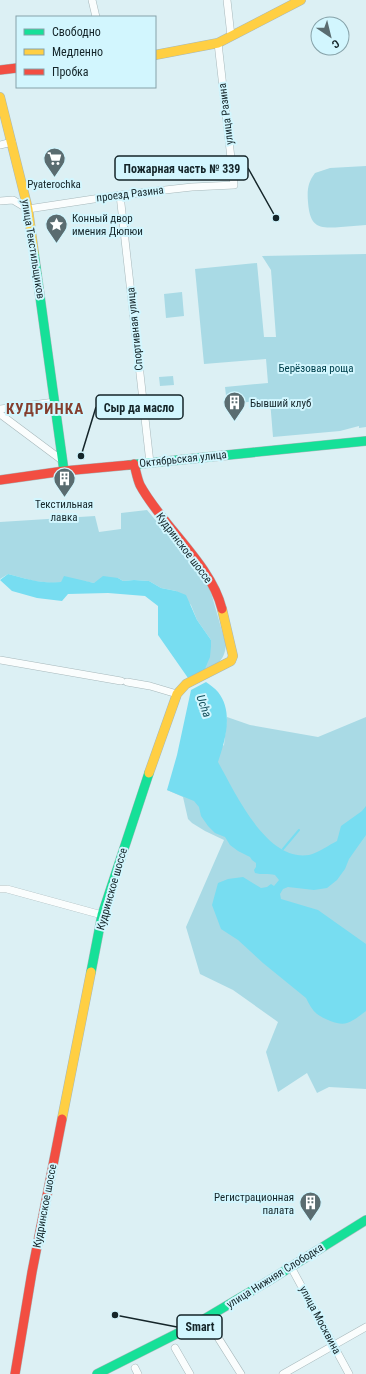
<svg xmlns="http://www.w3.org/2000/svg" width="366" height="1374" viewBox="0 0 366 1374" font-family="'Roboto Condensed',sans-serif">
  <rect width="100%" height="100%" fill="#dcf0f4"/>
  <path fill="#a9dae5" d="M366,166V225C358,226 349,226 341,227C318,229 310,227 308,202C307,190 308,182 315,173L330,168Z
    M154,168L156,177L138,181L136,172Z
    M366,254V427L359,428V426L340,431L273,437L270,400L227,404L225,387L268,383L266,359L204,364L195,269L257,263L264,337H276L271,270L262,256Z
    M182,292L184,316L166,318L164,294Z
    M173,376L174,385L160,386L159,377Z
    M147,510L208,582L226,645C224,662 218,663 204,671L211,640L197,620L191,605L176,591L161,588L149,581L134,580L123,581L118,578L94,583L83,581L52,583L34,581L8,574L0,579V522L95,516L99,532L121,529V513Z
    M227,717L250,725L318,737L366,717V1089L329,1087L317,1093L307,1073L278,1092L266,1052L278,1022L233,990L200,974L186,927L224,840L205,831L192,823L188,819L183,797L167,790L224,745Z"/>
  <path fill="#77ddf1" d="M8,574C26,579 43,584 61,582L64,576L94,583L103,576L118,578L123,581L134,580L149,581L161,588L176,591L186,595L197,620L211,640V646L210,657L204,671L188,678L158,635V606L145,596L108,593L68,594L62,601L37,598L12,591L0,580Z
    M206,682C210,685 215,688 218,692C234,712 225,741 218,762C235,792 266,862 309,855C318,853 329,845 337,841L341,826L362,811L366,806V835L349,859L345,869L337,880L327,888L314,890L288,887L283,889L280,894L281,899L318,910L366,944V1011C360,1015 354,1021 347,1023C339,1026 324,1019 317,1014C312,1010 309,1004 306,998L263,963L238,940L221,929L212,905L218,883L228,879L243,877L261,888L267,887L271,884L274,886L279,880L275,875C269,873 261,875 255,873L254,870L256,867V863L252,860L250,857L238,851L230,845L225,837L215,833L208,826L201,816L199,807L194,801L167,790L177,755L191,690Z"/>
  <g fill="none" stroke-linecap="round" stroke-linejoin="round">
    <path stroke="#77ddf1" stroke-width="2" d="M283,849L299,830"/>
    <defs>
      <path id="street" d="M92,0L96,17
        M227,0L231,36
        M0,145L12,142
        M120,195L150,463
        M0,201L13,200L28,209L120,195L192,187L234,185L218,43
        M0,409L55,402
        M0,414L63,461
        M0,660L121,681
        M127,682L150,686L177,694
        M0,889H7L102,915
        M291,1267L349,1374
        M212,1328L241,1374
        M175,1348L190,1374
        M135,1368L138,1374
        M283,1374L366,1327"/>
      <path id="fast" d="M34,253L64,471
        M129,465L366,441
        M91,972L102,915L149,773
        M97,1374L194,1325L265,1283L366,1220"/>
      <path id="slow" d="M155,55L218,43L301,0
        M0,97L28,209L34,253
        M149,773L177,694L186,684L231,661L233,656L222,609
        M62,1119L91,972"/>
      <path id="jam" d="M0,70L17,68
        M134,464C136,471 137,478 140,485C162,526 211,564 222,609
        M0,480L64,471L129,465
        M15,1374L32,1272L62,1119"/>
    </defs>
    <use href="#street" stroke="#a7b8bb" stroke-width="8"/>
    <use href="#fast" stroke="#a7b8bb" stroke-width="10"/>
    <use href="#slow" stroke="#a7b8bb" stroke-width="10"/>
    <use href="#jam" stroke="#a7b8bb" stroke-width="10"/>
    <use href="#street" stroke="#fafdfd" stroke-width="7"/>
    <use href="#fast" stroke="#16e098" stroke-width="9"/>
    <use href="#slow" stroke="#ffcf43" stroke-width="9"/>
    <use href="#jam" stroke="#f24e42" stroke-width="9"/>
  </g>
  <defs>
    <symbol id="supermarket-pin" viewBox="-11 -11 22 30"><path d="M0 17L-7.5 6A9.5 9.5 0 1 1 7.5 6Z" fill="#5a6c70" stroke="#d2f6fe"/><path d="M-6-5.5h2.5l.6 2H6L4.5 2H-2.5L-4.4-4H-6ZM-1.5 3.2a1.3 1.3 0 1 0 .1 0ZM3 3.2a1.3 1.3 0 1 0 .1 0Z" fill="#fff"/></symbol>
    <symbol id="sight-pin" viewBox="-11 -11 22 30"><path d="M0 17L-7.5 6A9.5 9.5 0 1 1 7.5 6Z" fill="#5a6c70" stroke="#d2f6fe"/><path d="M0-6L1.8-2.2L6-1.7L2.9 1.2L3.7 5.4L0 3.3L-3.7 5.4L-2.9 1.2L-6-1.7L-1.8-2.2Z" fill="#fff"/></symbol>
    <symbol id="building-pin" viewBox="-11 -11 22 30"><path d="M0 17L-7.5 6A9.5 9.5 0 1 1 7.5 6Z" fill="#5a6c70" stroke="#d2f6fe"/><path d="M-4-6H4V6H1V3H-1V6H-4ZM-2.5-4.3h1.7v1.8h-1.7ZM.8-4.3h1.7v1.8H.8ZM-2.5-1h1.7V.8h-1.7ZM.8-1h1.7V.8H.8Z" fill="#fff"/></symbol>
  </defs>
  <g fill-rule="evenodd">
    <use href="#supermarket-pin" x="42" y="146" width="25" height="34"/>
    <use href="#sight-pin" x="44" y="212" width="25" height="34"/>
    <use href="#building-pin" x="222" y="390" width="25" height="34"/>
    <use href="#building-pin" x="52" y="466" width="25" height="34"/>
    <use href="#building-pin" x="298" y="1190" width="25" height="34"/>
  </g>
  <g text-anchor="middle" dominant-baseline="central" stroke-width="4" stroke-linejoin="round" paint-order="stroke">
    <g font-size="11" fill="#142529" stroke="#d2f6fe">
      <text transform="translate(226 114) rotate(-97)">улица Разина</text>
      <text transform="translate(130 194) rotate(-7)">проезд Разина</text>
      <text transform="translate(33 249) rotate(81)">улица Текстильщиков</text>
      <text transform="translate(135 329) rotate(-96)">Спортивная улица</text>
      <text transform="translate(183 459) rotate(-6)">Октябрьская улица</text>
      <text transform="translate(184 548) rotate(53)">Кудринское шоссе</text>
      <text transform="translate(112 889) rotate(-74)">Кудринское шоссе</text>
      <text transform="translate(45 1206) rotate(-79)">Кудринское шоссе</text>
      <text transform="translate(275 1276) rotate(-32)">улица Нижняя Слободка</text>
      <text transform="translate(320 1320) rotate(62)">улица Москвина</text>
    </g>
    <g font-size="11" fill="#142529" stroke="#d2f6fe">
      <text x="54" y="184">Pyaterochka</text>
      <text x="72" y="218" text-anchor="start">Конный двор<tspan x="72" dy="13">имения Дюпюи</tspan></text>
      <text x="250" y="403" text-anchor="start">Бывший клуб</text>
      <text x="64" y="504">Текстильная<tspan x="64" dy="13">лавка</tspan></text>
      <text x="294" y="1197" text-anchor="end">Регистрационная<tspan x="294" dy="13">палата</tspan></text>
    </g>
    <g font-size="11" fill="#01414d" stroke="#d2f6fe">
      <text x="316" y="368">Берёзовая роща</text>
    </g>
    <g font-size="12" font-style="italic" fill="#16505c" stroke="#d2f6fe">
      <text transform="translate(204 706) rotate(70)">Ucha</text>
    </g>
    <g font-size="15" font-weight="bold" letter-spacing="1" fill="#843e2e" stroke="#d2f6fe">
      <text x="45" y="409">КУДРИНКА</text>
    </g>
  </g>
  <path fill="none" stroke="#142529" stroke-width="1.5" d="M276 218L248 168M81 456L96 407M115 1315L177 1327"/>
  <g fill="#142529" stroke="#d2f6fe" stroke-width="1.5">
    <circle cx="276" cy="218" r="4"/>
    <circle cx="81" cy="456" r="4"/>
    <circle cx="115" cy="1315" r="4"/>
  </g>
  <g fill="#d2f6fe" stroke="#142529" stroke-width="1.5">
    <rect x="115" y="156" width="133" height="24" rx="4"/>
    <rect x="96" y="395" width="87" height="24" rx="4"/>
    <rect x="177" y="1315" width="45" height="24" rx="4"/>
  </g>
  <g font-size="12" text-anchor="middle" font-weight="bold" fill="#142529">
    <text x="182" y="173">Пожарная часть № 339</text>
    <text x="139" y="412">Сыр да масло</text>
    <text x="200" y="1331">Smart</text>
  </g>
  <rect x="16" y="16" width="140" height="72" fill="#d2f6fe" stroke="#86a2a9"/>
  <rect x="24" y="29" width="20" height="6" fill="#16e098" stroke="#86a2a9"/>
  <text x="52" y="36" font-size="12" fill="#142529">Свободно</text>
  <rect x="24" y="49" width="20" height="6" fill="#ffcf43" stroke="#86a2a9"/>
  <text x="52" y="56" font-size="12" fill="#142529">Медленно</text>
  <rect x="24" y="69" width="20" height="6" fill="#f24e42" stroke="#86a2a9"/>
  <text x="52" y="76" font-size="12" fill="#142529">Пробка</text>
  <g transform="translate(330 36) rotate(145)"><circle r="19" fill="#d2f6fe" stroke="#86a2a9"/>
  <path d="M0-3L7 15L0 10L-7 15Z" fill="#5a6c70"/>
  <text y="-6" font-size="11" font-weight="bold" text-anchor="middle" fill="#142529">С</text>
  </g>
</svg>
